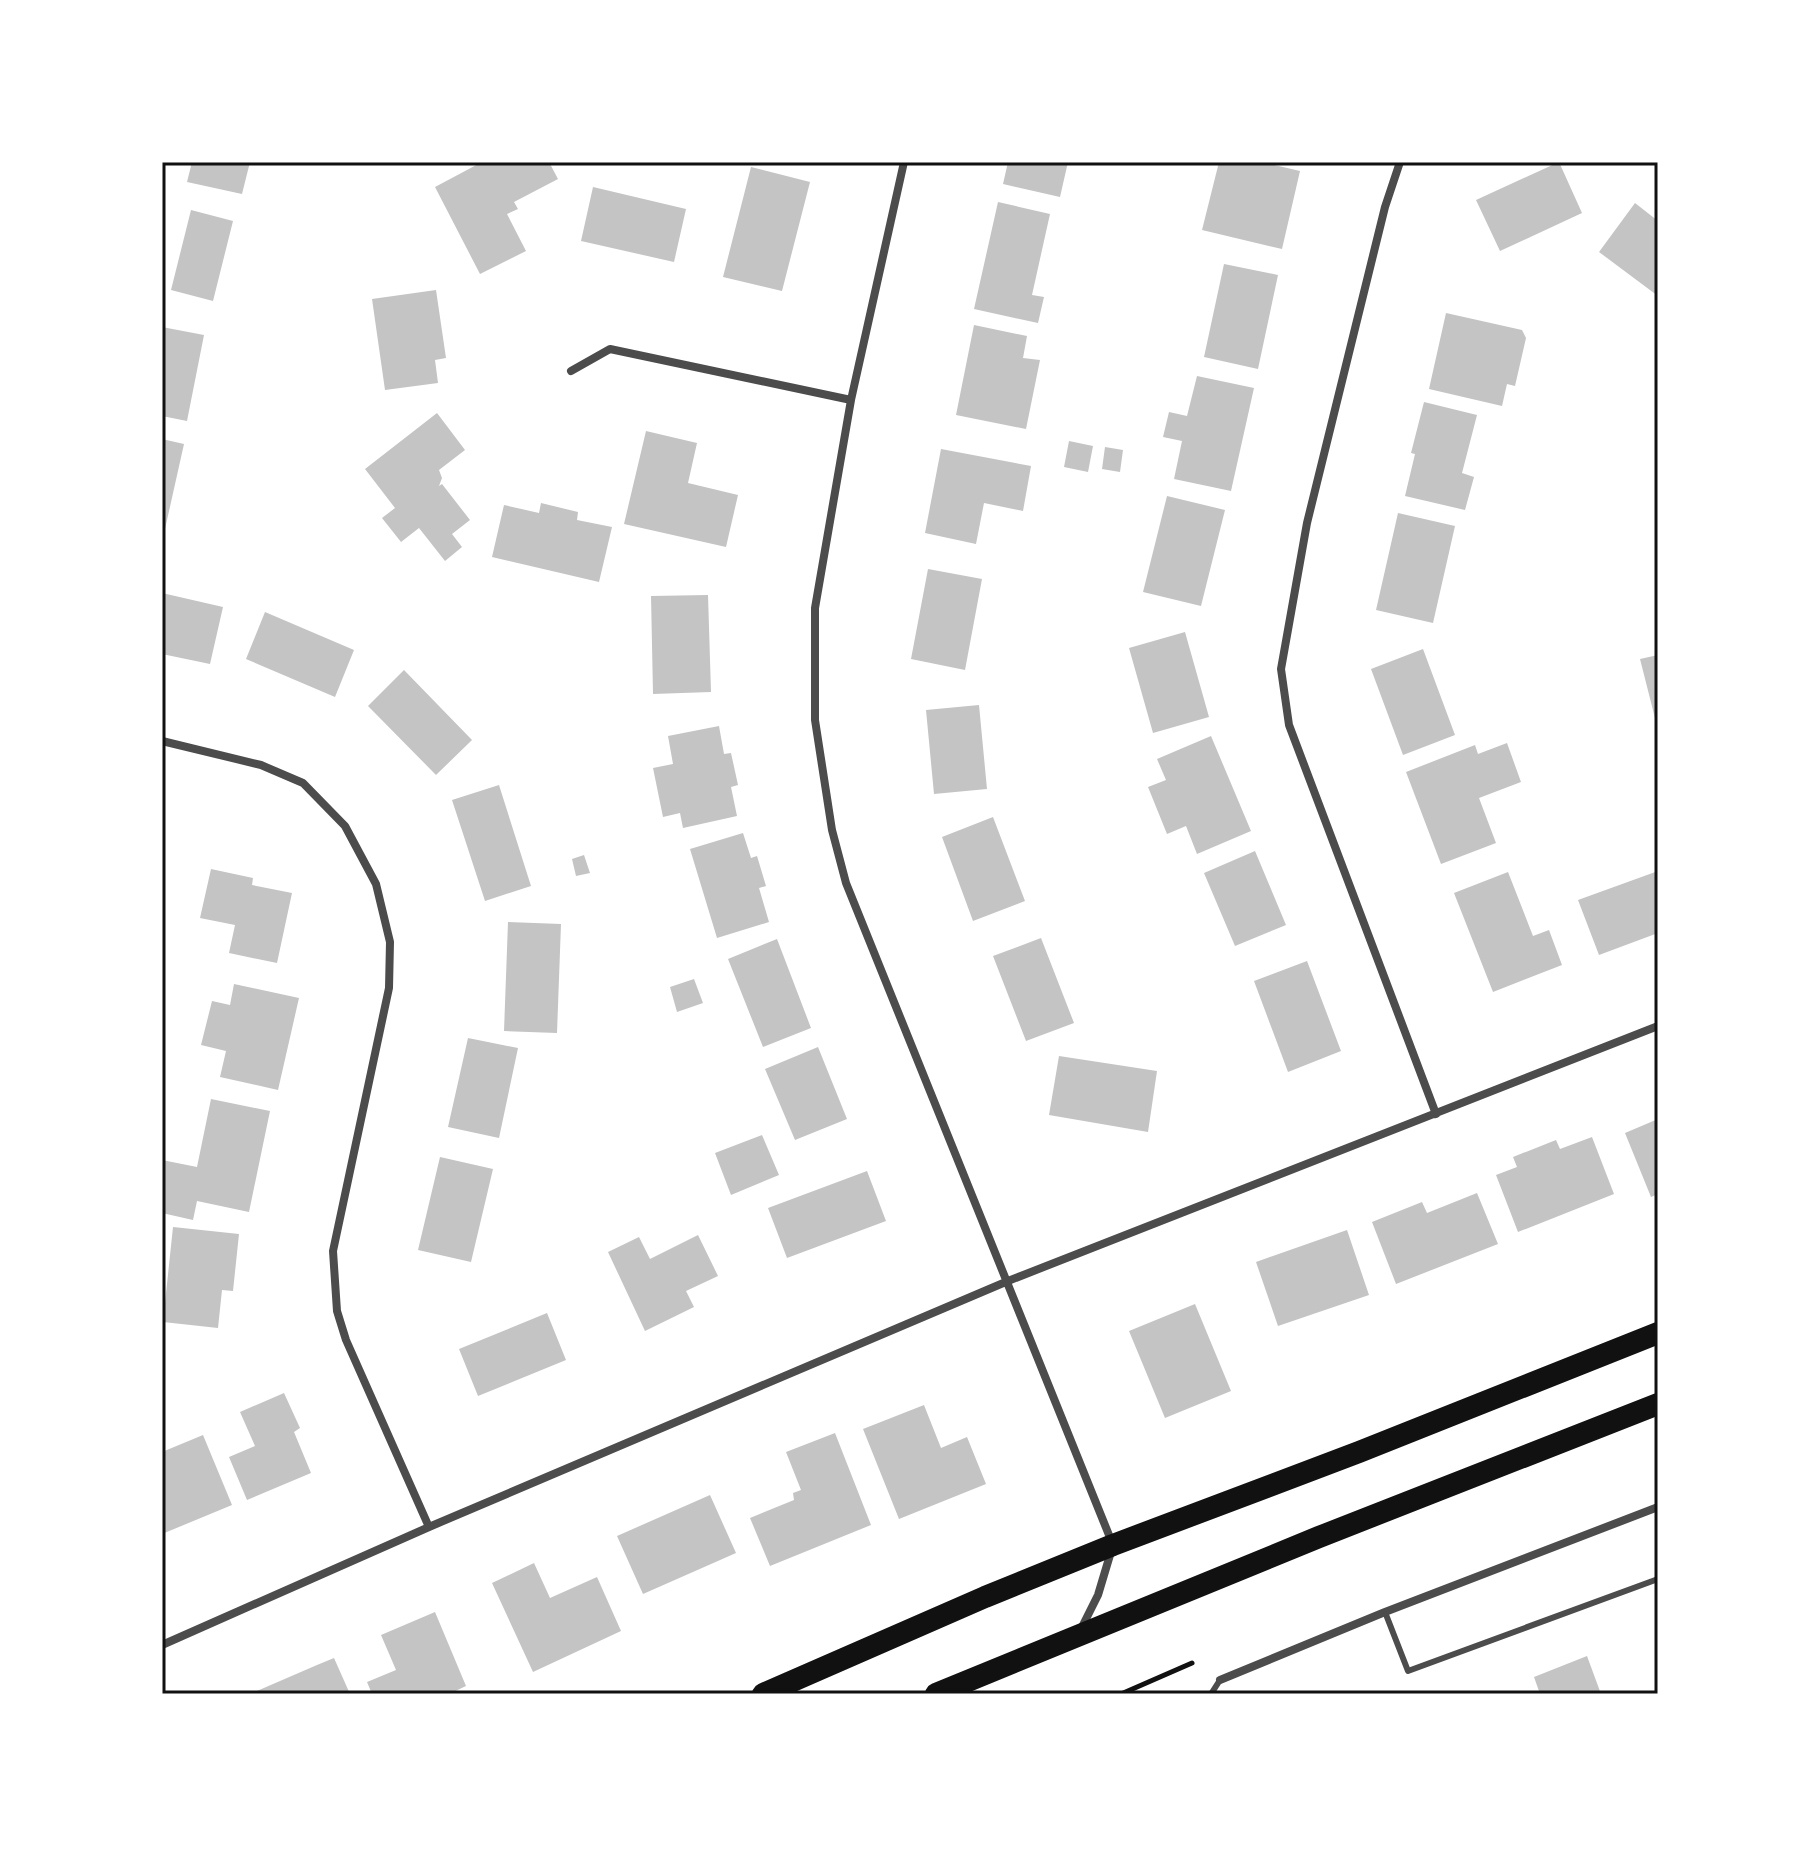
<svg xmlns="http://www.w3.org/2000/svg" width="1820" height="1856" viewBox="0 0 1820 1856" font-family="'Noto Sans',sans-serif">
  <rect width="100%" height="100%" fill="#fff"/>
  <path fill="#c4c4c4" d="M192,162H250L242,194L187,182Z
    M482,162H549L558,179L514,202L518,209L507,214L526,251L480,274L435,187Z
    M1008,162H1068L1060,197L1003,184Z
    M1219,162H1262L1300,171L1282,249L1202,230Z
    M1559,162L1582,213L1500,251L1476,200Z
    M751,167L810,182L782,291L723,277Z
    M593,187L686,209L674,262L581,241Z
    M998,202L1050,214L1032,295L1044,297L1038,323L974,309Z
    M1635,203L1658,221V296L1599,252Z
    M191,210L233,221L213,301L171,290Z
    M1224,264L1278,275L1258,369L1204,357Z
    M436,290L446,358L435,360L438,383L385,390L372,299Z
    M1446,313L1522,330L1526,338L1515,386L1507,384L1502,406L1429,389Z
    M974,325L1027,336L1023,358L1040,360L1026,429L956,415Z
    M162,327L204,335L187,421L162,416Z
    M1197,376L1254,388L1231,491L1174,479L1182,441L1163,437L1169,412L1187,416Z
    M1424,402L1477,415L1462,473L1474,477L1465,510L1405,496L1415,454L1411,453Z
    M437,413L465,450L439,470L442,478L439,486L442,484L470,520L452,534L462,547L445,561L419,528L401,542L382,518L395,508L365,469Z
    M646,431L697,443L688,483L738,495L726,547L624,524Z
    M162,439L184,444L165,529H162Z
    M1069,441L1093,446L1088,472L1064,467Z
    M1105,447L1123,450L1120,472L1102,469Z
    M941,449L1031,466L1023,511L984,503L976,544L925,533Z
    M1167,496L1225,510L1201,606L1143,592Z
    M541,503L578,512L577,520L612,527L599,582L492,557L504,505L539,513Z
    M1398,513L1455,526L1433,623L1376,610Z
    M928,569L982,579L965,670L911,659Z
    M162,593L223,607L210,664L162,654Z
    M708,595L711,692L653,694L651,596Z
    M265,612L354,650L335,697L246,659Z
    M1185,632L1209,717L1153,733L1129,648Z
    M1423,649L1455,735L1403,755L1371,669Z
    M1658,655V726H1657L1640,659Z
    M404,670L472,740L436,775L368,706Z
    M979,705L987,789L934,794L926,710Z
    M719,726L724,754L731,753L738,785L731,787L737,816L683,828L680,813L663,817L653,768L673,764L668,736Z
    M1211,736L1251,831L1197,854L1186,826L1167,834L1148,787L1166,780L1157,759Z
    M1507,743L1521,782L1479,798L1496,843L1441,864L1406,772L1475,745L1478,754Z
    M499,785L531,886L485,901L452,800Z
    M993,817L1025,901L973,921L942,837Z
    M743,833L751,858L757,856L766,886L759,888L769,922L717,938L690,849Z
    M1255,851L1286,925L1235,946L1204,873Z
    M584,855L590,873L576,876L572,859Z
    M211,869L253,878L252,885L292,893L277,963L229,953L235,925L200,918Z
    M1658,871V933L1599,955L1578,900Z
    M1508,872L1533,936L1549,930L1562,965L1493,992L1454,893Z
    M508,922L561,924L557,1033L504,1031Z
    M1041,938L1074,1023L1026,1041L993,956Z
    M777,939L811,1028L763,1047L728,959Z
    M1307,961L1341,1051L1288,1072L1254,981Z
    M694,979L703,1003L677,1012L670,987Z
    M234,984L299,998L278,1090L220,1077L226,1051L201,1045L212,1001L230,1005Z
    M468,1038L518,1048L499,1138L448,1127Z
    M818,1047L847,1119L795,1140L765,1069Z
    M1059,1056L1157,1071L1148,1132L1049,1115Z
    M211,1099L270,1111L249,1212L197,1201L193,1220L162,1213V1160L197,1167Z
    M1658,1119V1194L1651,1197L1625,1133Z
    M762,1135L779,1175L731,1195L715,1153Z
    M1592,1137L1614,1194L1518,1232L1496,1175L1517,1167L1513,1157L1556,1140L1560,1149Z
    M440,1157L493,1169L471,1262L418,1250Z
    M867,1171L886,1221L787,1258L768,1208Z
    M1477,1193L1498,1244L1396,1284L1372,1222L1422,1202L1427,1213Z
    M173,1227L239,1234L233,1291L222,1290L218,1328L163,1322Z
    M1347,1230L1369,1295L1278,1326L1256,1262Z
    M698,1235L718,1276L686,1291L694,1307L645,1331L608,1252L639,1237L650,1259Z
    M1195,1304L1231,1391L1165,1418L1129,1331Z
    M547,1313L566,1360L478,1396L459,1349Z
    M284,1393L300,1428L294,1432L311,1473L247,1500L229,1457L255,1446L240,1412Z
    M924,1405L941,1448L967,1437L986,1484L899,1519L863,1429Z
    M835,1433L871,1525L770,1566L750,1518L794,1500L793,1493L801,1490L786,1452Z
    M203,1435L232,1505L162,1534V1452Z
    M710,1495L736,1553L643,1594L617,1536Z
    M534,1563L550,1598L597,1577L621,1631L533,1672L492,1583Z
    M435,1612L466,1686L449,1694H372L367,1682L396,1670L381,1635Z
    M1587,1656L1601,1694H1540L1534,1677Z
    M334,1658L350,1694H250L317,1665Z"/>
  <g fill="none" stroke-linecap="round" stroke-linejoin="round">
    <path stroke="#111" stroke-width="5" d="M1121,1694L1192,1663"/>
    <path stroke="#4c4c4c" stroke-width="6" d="M1385,1612L1408,1671L1658,1579
      M1211,1694L1220,1680"/>
    <path stroke="#4c4c4c" stroke-width="8" d="M904,162L851,400L815,608V720L832,830L846,883L1113,1545L1098,1595L1080,1631
      M1400,162L1385,207L1307,523L1281,669L1289,725L1436,1114
      M571,371L610,349L851,400
      M162,741L261,765L303,783L345,826L376,884L390,942L389,988L333,1251L337,1311L346,1340L429,1527
      M162,1645L429,1527L1008,1281L1658,1026
      M1220,1680L1385,1612L1658,1507"/>
    <path stroke="#111" stroke-width="22" d="M763,1694L985,1597L1113,1545L1359,1452L1658,1333
      M936,1694L1319,1537L1658,1404"/>
  </g>
  <rect width="1820" height="1856" fill="none" stroke="#ffffff" stroke-width="328"/>
  <rect x="164" y="164" width="1492" height="1528" fill="none" stroke="#111" stroke-width="3"/>
</svg>
